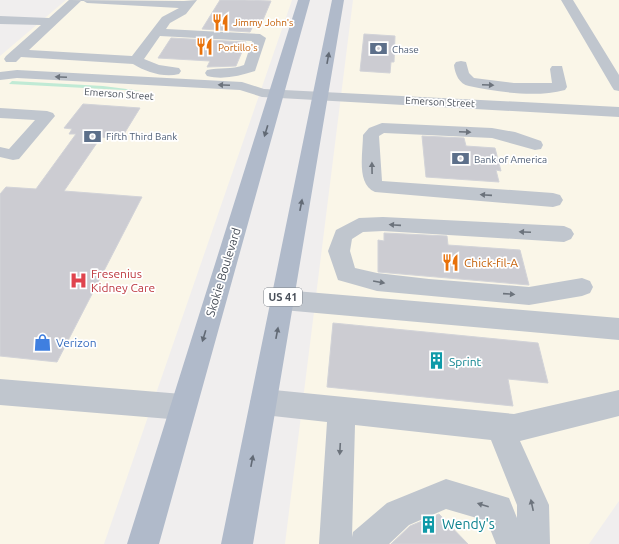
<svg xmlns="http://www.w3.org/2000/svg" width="619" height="544" viewBox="0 0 619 544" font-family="Ubuntu,sans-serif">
  <rect width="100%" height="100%" fill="#f0eeee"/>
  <path fill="#faf6e8" d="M66,0H292L104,544H0V56Z
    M353,0H619V501L589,544H285Z"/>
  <path fill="#c0ead5" d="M12,81L103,86L142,91L9,84Z"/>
  <path fill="#ccccd2" stroke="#d2d3d8" d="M220,0H244L271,1L260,27L253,26L250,32L202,29Z
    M364,34L395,36L394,62H391L390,73L360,71Z
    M171,38L246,42L236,66L207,67L210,61L158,58Z
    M83,104L140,108L124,134L113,133L109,138L101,137L64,191L142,197L57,362L0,356V194L6,187L36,189L76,134H69L72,129L64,128Z
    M422,136L464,138L466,146L495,148L501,171L496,170L499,182L426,177Z
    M384,233L447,236L448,245L520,250L529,285L378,272V240L384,241Z
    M333,323L538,343L548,383L508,379L513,406L327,387Z
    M439,514L468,544H391L410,526Z"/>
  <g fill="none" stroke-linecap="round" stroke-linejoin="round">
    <path fill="#c0c6ce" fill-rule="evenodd" d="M69,0L184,1L197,0L186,14L170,23L166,29L260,34L266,38L255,71C239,76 223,80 207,76L205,73L207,70C219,67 232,70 244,65L252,41L160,36L144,59L159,65L179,68L181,71L179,74C164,78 146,72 133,64L21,57L16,62H6L4,59L6,56L41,25L0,24V16L49,18ZM82,0L87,3L179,8L162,17L132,56L29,50Z
      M561,0H573L619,75V91L614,90L612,87Z
      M461,61L466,62L469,73L474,78L514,83H552L550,69L552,66H562L567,87L565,90C535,98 499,92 469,86C459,84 455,74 454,65L456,62Z
      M17,70L242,82L264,89L619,107V117L262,97L240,90L17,78L0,80V72Z
      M0,108L47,111L53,113L55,116L19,159L13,160L0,157V147L9,149L35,120L0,118Z
      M382,123L492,128L515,132L541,141L543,145L541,149L535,150L492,138L384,133L379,136L382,181L553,193L560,195L563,200L560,205L553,207L375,192C356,184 363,153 363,135L369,128Z
      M383,217L564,226L571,229L574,234L571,239L564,242L383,231L363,232L352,239L350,251L355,268L377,273L429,279L529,287L582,278L590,281L593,287L590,293L582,296L529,305L377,291L338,280L328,251L336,230L359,218Z
      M283,290L619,318V340L283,310L275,307L271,300L275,293Z
      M0,379L182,394L192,398L196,407L192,416L182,420L0,405Z
      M264,389L514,414L619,390V416L520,441L549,505L550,544H496L487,521L446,509L409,525L389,544H319L327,422L264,415L254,411L250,402L254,393ZM355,425L491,440L517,505V518L509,498L446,479L387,503L353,532L352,537Z"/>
    <path fill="#b0baca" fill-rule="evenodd" d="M298,0H310L159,544H127Z
      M332,0H344L253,544H221Z"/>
  </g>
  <defs><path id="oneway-solid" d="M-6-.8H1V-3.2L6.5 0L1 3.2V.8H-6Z"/></defs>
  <g fill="#626a75">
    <use href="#oneway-solid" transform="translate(328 58) rotate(-80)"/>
    <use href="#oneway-solid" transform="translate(266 131) rotate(107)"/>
    <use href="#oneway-solid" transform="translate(301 205) rotate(-79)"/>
    <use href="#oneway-solid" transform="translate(277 333) rotate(-79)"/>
    <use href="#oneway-solid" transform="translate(204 336) rotate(107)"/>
    <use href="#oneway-solid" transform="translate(252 461) rotate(-79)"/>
  </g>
  <g fill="#6c737c">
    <use href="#oneway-solid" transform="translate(61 77) rotate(-177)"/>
    <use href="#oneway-solid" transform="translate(224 85) rotate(-177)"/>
    <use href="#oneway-solid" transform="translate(488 85) rotate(3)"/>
    <use href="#oneway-solid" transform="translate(465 132) rotate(3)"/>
    <use href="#oneway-solid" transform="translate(372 168) rotate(-91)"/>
    <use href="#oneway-solid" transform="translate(486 195) rotate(-176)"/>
    <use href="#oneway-solid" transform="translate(395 225) rotate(-176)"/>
    <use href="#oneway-solid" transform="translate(525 232) rotate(-177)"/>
    <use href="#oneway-solid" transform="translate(379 282) rotate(10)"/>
    <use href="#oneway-solid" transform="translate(509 294) rotate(4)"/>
    <use href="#oneway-solid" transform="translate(340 449) rotate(93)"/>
    <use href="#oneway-solid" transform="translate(483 505) rotate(-163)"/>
    <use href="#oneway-solid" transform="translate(532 505) rotate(-102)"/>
  </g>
  <defs>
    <symbol id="restaurant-bare" viewBox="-9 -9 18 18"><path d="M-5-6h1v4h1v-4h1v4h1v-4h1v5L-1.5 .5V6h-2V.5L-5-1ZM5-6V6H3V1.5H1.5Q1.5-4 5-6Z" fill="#e8710a" stroke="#fff" stroke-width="2.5" paint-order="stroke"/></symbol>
    <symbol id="bank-bare" viewBox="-9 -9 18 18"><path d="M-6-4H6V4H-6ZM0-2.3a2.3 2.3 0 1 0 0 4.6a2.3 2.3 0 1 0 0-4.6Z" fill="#5c6f8a" stroke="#fff" stroke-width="2.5" paint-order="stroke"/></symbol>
    <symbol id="hospital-bare" viewBox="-9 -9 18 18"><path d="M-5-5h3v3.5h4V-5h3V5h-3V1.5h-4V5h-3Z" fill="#e0444e" stroke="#fff" stroke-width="2.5" paint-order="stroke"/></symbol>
    <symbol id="shop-bare" viewBox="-9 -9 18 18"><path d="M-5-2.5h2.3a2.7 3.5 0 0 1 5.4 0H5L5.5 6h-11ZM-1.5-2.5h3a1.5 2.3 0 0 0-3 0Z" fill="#3f7fe0" stroke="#fff" stroke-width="2.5" paint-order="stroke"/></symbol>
    <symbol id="building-bare" viewBox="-9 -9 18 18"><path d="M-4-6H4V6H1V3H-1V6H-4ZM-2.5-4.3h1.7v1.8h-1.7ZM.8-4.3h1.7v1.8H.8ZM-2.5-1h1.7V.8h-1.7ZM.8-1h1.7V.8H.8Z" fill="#0f9aa8" stroke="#fff" stroke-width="2.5" paint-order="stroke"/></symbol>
  </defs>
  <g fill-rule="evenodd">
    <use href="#restaurant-bare" x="208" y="10" width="25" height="25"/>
    <use href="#restaurant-bare" x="192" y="34" width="25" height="25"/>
    <use href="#bank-bare" x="366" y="36" width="25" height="25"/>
    <use href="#bank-bare" x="80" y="124" width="25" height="25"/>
    <use href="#bank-bare" x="448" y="146" width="25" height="25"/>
    <use href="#restaurant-bare" x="438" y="250" width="25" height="25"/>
    <use href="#hospital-bare" x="66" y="268" width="25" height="25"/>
    <use href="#shop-bare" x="30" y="330" width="25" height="25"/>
    <use href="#building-bare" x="424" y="348" width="25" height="25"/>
    <use href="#building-bare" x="416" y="512" width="25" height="25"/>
  </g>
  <g text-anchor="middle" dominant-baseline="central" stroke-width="3.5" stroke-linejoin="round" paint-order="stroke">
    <g font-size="10" fill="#c56008" stroke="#fff" text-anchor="start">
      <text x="233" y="22">Jimmy John's</text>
      <text x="218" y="47">Portillo's</text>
    </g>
    <g font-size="10" fill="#4e5e75" stroke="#fff" text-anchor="start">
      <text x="392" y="49">Chase</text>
      <text x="106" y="136">Fifth Third Bank</text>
      <text x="474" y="159">Bank of America</text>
    </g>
    <g font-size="10" fill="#484f59" stroke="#fff">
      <text transform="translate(119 94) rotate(4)">Emerson Street</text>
      <text transform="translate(440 102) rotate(3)">Emerson Street</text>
    </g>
    <rect fill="#fff" stroke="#7f848b" stroke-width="1" x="264" y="288" width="38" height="18" rx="3"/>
    <g font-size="11" font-weight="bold" fill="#484f59">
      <text x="283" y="297">US 41</text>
    </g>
    <g font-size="12" fill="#c56008" stroke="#fff" text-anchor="start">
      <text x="464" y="262">Chick-fil-A</text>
    </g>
    <g font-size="12" fill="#484f59" stroke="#fff">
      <text transform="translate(223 272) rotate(-73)">Skokie Boulevard</text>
    </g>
    <g font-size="12" fill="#be3a42" stroke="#fff" text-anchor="start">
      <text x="91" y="273">Fresenius<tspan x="91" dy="14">Kidney Care</tspan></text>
    </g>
    <g font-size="12" fill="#366cbe" stroke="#fff" text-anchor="start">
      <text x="56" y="342">Verizon</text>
    </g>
    <g font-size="12" fill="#0d838f" stroke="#fff" text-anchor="start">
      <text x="449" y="361">Sprint</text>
    </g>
    <g font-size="14" fill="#0d838f" stroke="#fff" text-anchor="start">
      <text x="442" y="524">Wendy's</text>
    </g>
  </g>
</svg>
